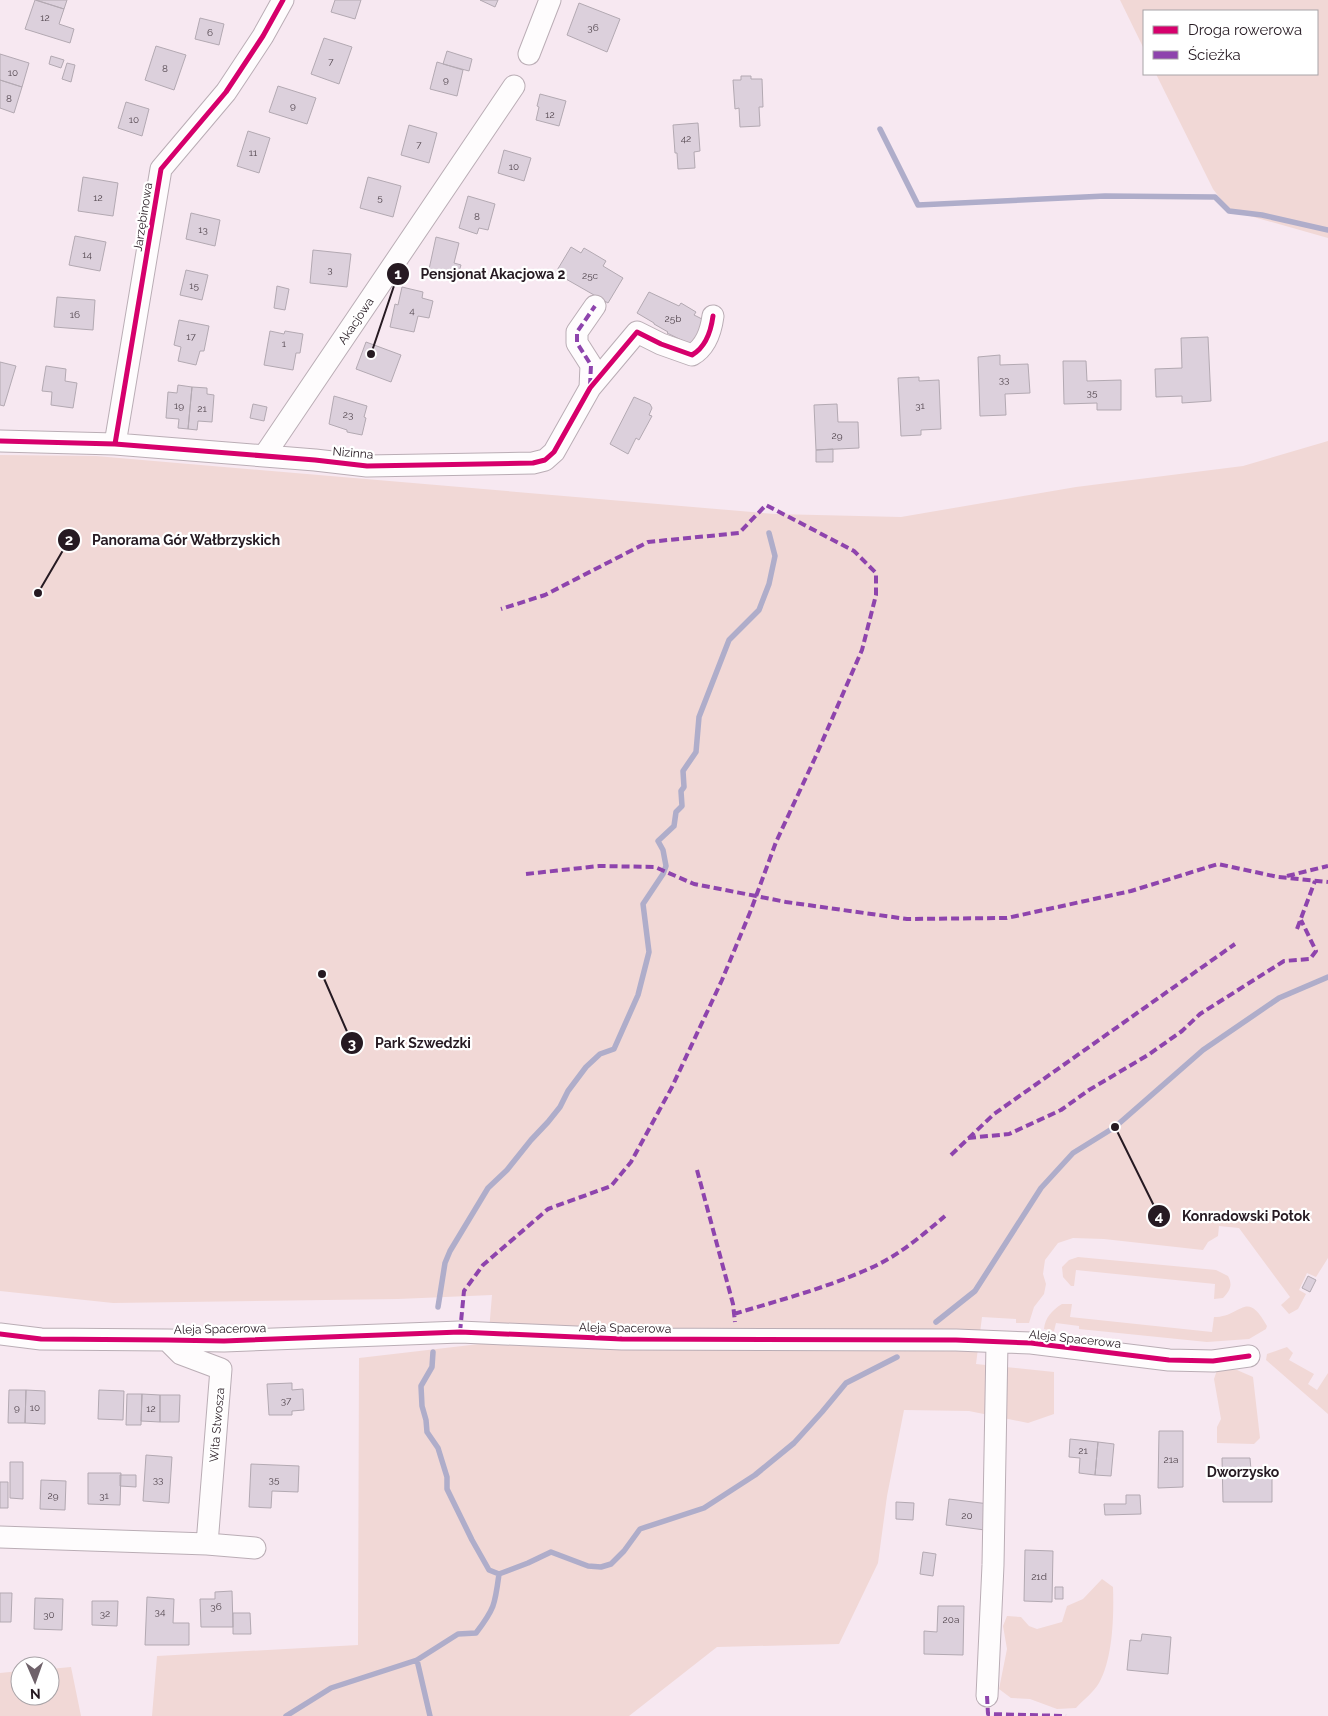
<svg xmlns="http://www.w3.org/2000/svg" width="1328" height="1716" viewBox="0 0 1328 1716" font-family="Raleway,sans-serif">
  <rect width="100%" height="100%" fill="#f7e8f1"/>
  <path fill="#f1d8d6" d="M1120,0H1328V238L1229,210L1213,189L1156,74H1317V11H1144V49Z
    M1328,441V1258L1316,1277L1307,1273L1299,1290L1306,1294L1298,1309L1289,1314L1281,1305L1290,1297L1239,1228L1219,1226L1218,1236L1208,1242L1203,1250L1104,1239L1073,1238L1058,1243L1045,1260L1043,1274L1046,1284L1044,1294L1034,1307L1029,1323H1016V1319L982,1317L976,1364L1054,1372V1414L1028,1423L969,1411L904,1410L887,1496L878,1563L839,1644L717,1647L629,1716H152L157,1656L358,1645L359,1358L488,1343L492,1295L398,1299L113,1303L0,1291V455L96,456L775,514L901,517L1076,487L1243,466Z
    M1078,1257L1216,1270L1228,1276C1233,1285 1230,1291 1223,1298L1214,1299L1215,1284L1076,1270L1074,1286H1071L1063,1277L1062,1267L1069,1260Z
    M1062,1304H1072L1070,1317L1212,1332L1214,1317C1242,1317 1246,1288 1267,1326L1266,1329L1249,1339L1207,1342L1079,1329V1326L1056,1323L1054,1331L1044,1329C1045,1318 1052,1310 1062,1304Z
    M1287,1347L1293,1353L1289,1360L1314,1374L1308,1384L1317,1390L1328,1373V1414L1266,1360L1267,1354Z
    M1217,1370H1237L1253,1377L1260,1438L1254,1444L1217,1443V1427L1221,1419L1214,1379Z
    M1102,1579L1113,1587C1114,1615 1113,1658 1099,1683C1094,1692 1083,1700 1076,1708L1057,1709L1030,1699L1011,1698L999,1689L1007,1649L1003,1626L1007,1616L1021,1617L1029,1626L1037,1629L1062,1622L1067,1606L1083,1599Z
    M71,1667L81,1716H0V1673L20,1671V1696H50V1669Z"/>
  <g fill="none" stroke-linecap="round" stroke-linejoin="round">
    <path stroke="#afadca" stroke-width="5.5" d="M880,129L918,205L1105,196L1215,197L1229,211L1262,215L1328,230
      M438,1307L445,1263L450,1251L488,1188L507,1170L531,1140L548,1122L560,1107L568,1091L586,1067L600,1054L614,1049L638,995L649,952L643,904L663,874L666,866L663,850L658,841L674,826L676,812L682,806L681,791L684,787L683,771L696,752L699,717L729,640L759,610L769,584L775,556L769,533
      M936,1322L975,1291L1041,1188L1073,1153L1115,1127L1203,1050L1279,998L1328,977
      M433,1352L432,1367L421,1386L422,1406L426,1420L427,1432L438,1448L447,1477V1489L472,1540L489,1570L499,1574
      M417,1660L430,1716
      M286,1716L331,1688L417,1660L458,1634L476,1633C495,1608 495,1604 499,1574L528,1563L551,1552L588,1566L601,1567L611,1564L624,1551L640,1529L704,1508L755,1475L794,1443L822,1412L846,1383L897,1357"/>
  </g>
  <path fill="#dcd0dc" stroke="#b3a9b2" d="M35,0L64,9L59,24L74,29L70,43L25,29Z
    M36,0H67L64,9Z
    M335,0H361L355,19L331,12Z
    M480,0H498L495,7Z
    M579,3L620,19L607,52L567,35Z
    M200,18L224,24L219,45L195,39Z
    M324,38L352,47L339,84L311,74Z
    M156,46L186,55L174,90L145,80Z
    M447,51L472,59L469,71L443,64Z
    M0,54L29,63L22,87L0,80Z
    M51,56L64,60L61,68L49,64Z
    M437,62L463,70L457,96L430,89Z
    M67,63L75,65L71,82L62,79Z
    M741,76H751V79H762L763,107H759L760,126L740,127L739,108L735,109L733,80H741Z
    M0,80L22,87L14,113L0,108Z
    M278,86L316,98L307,124L269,112Z
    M540,94L566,101L559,126L536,120L539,107L537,106Z
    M126,102L149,109L142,136L118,128Z
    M698,123L700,151L694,152L695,168L678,169L677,153H675L673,125Z
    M409,125L437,133L429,163L401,155Z
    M248,131L270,138L259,173L237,166Z
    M504,150L531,158L524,181L498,173Z
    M83,177L118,183L113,216L78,211Z
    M368,177L401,186L393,217L360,208Z
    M468,196L495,204L488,230L479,228L477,234L459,228Z
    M191,213L220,220L215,246L186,239Z
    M75,236L106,242L100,271L69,265Z
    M436,237L459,243L454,263L461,265L456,282L428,274Z
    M571,247L581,253L584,248L606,261L603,266L623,278L608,303L566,279L567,278L556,272Z
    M313,250L351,254L347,287L310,283Z
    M186,270L208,275L202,300L180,295Z
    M277,286L289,289L285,310L274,308Z
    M402,287L423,292L422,298L433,301L429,318L418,316L414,332L390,327L395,304L398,305Z
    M649,292L679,306L681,303L696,312L694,315L706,321L692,345L667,333L668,332L654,324V323L637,313Z
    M57,297L95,300L93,330L54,327Z
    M179,320L209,326L204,351H200L196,365L178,361L181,347L174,345Z
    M270,331L284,334L285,331L303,334L300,353H296L293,370L264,365Z
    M1208,337L1211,401L1182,403V396L1156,397L1155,369L1182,368L1181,338Z
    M366,342L401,355L391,382L356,369Z
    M1000,355V365L1028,364L1030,393L1005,394L1006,415L980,416L978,357Z
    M1063,361H1086L1087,381L1121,380V410H1097V403L1064,404Z
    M0,362L16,366L4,406L0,405Z
    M46,366L66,369L65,381L77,383L73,408L51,405L52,392L42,391Z
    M919,377V381L939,380L941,429L921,430V435L901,436L898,378Z
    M178,385L192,387L188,429L178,428L179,419L166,418L168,392L177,393Z
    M192,387L207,388V394L214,395L212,422L198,421L197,430L188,429Z
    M334,396L367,406L364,417L366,418L362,435L347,432V430L329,424Z
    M634,397L650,404L652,408L649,415L652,416L639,440L636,438L628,454L610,444Z
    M253,404L267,407L264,421L250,418Z
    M837,404L838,422H858L859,448L816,450L814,405Z
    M833,449V462H816V450Z
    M1308,1276L1316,1280L1310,1292L1302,1288Z
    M292,1383V1390L303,1389L304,1410L292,1411V1415H269L267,1384Z
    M9,1390H26L25,1423H8Z
    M26,1390L45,1391V1424L25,1423Z
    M99,1390L124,1391L123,1420L98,1419Z
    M127,1394H142L141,1425H126Z
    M142,1394L160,1395V1422L141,1421Z
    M160,1395H180L179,1422H160Z
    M1159,1431H1183V1487L1158,1488Z
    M1070,1439L1098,1442L1095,1475L1079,1473L1080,1458L1069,1457Z
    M1098,1442L1114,1444L1111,1476L1095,1475Z
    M146,1455L172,1457L169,1503L143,1501Z
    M1222,1458H1250L1251,1470H1272V1502H1223Z
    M10,1462H23V1499L10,1498Z
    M251,1464L299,1466L298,1492L272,1491L271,1508L249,1507Z
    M88,1473H121L120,1505L88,1504Z
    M120,1475H136V1487L120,1486Z
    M41,1480L66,1481L65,1510L40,1509Z
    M0,1482H8V1508H0Z
    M1126,1495H1140L1141,1514L1105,1515L1104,1504H1126Z
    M949,1499L989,1504L985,1530L946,1525Z
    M896,1502L914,1503L913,1520L896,1519Z
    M1025,1550L1053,1551L1052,1602L1024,1601Z
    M923,1552L936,1554L933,1576L920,1574Z
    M1055,1587H1063V1599H1055Z
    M232,1591L233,1627H201L200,1599H215V1592Z
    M0,1593H12L11,1622H0Z
    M147,1597L174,1599L173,1623H189V1645H145Z
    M35,1598L63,1599L62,1630L34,1629Z
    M92,1601H118L117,1626L92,1625Z
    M938,1606H964L963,1655L924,1654V1631L937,1632Z
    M233,1613H250L251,1634H233Z
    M1142,1634L1171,1637L1168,1674L1127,1670L1130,1640L1141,1641Z"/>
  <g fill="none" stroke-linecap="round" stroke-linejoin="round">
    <defs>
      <path id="minor" d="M529,54L550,0
        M590,388L591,365L577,343V332L595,306
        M0,441L115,444L315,460L367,466L533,463L545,460L554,452L590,388L637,332L661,344L692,355C706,347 711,331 713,316
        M115,444L161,169L226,92L263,36L283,0
        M264,456L514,86
        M0,1334L41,1339L167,1340L224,1341L460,1332L622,1339L956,1340L1031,1343L1169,1360L1213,1361L1249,1356
        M167,1340L181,1354L221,1369L207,1544
        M0,1537L207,1544L255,1548
        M987,1696L993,1565L997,1343"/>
    </defs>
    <use href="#minor" stroke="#baadb5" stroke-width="23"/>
    <use href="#minor" stroke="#fefcfd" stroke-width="21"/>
    <path stroke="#8e44ad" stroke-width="4" stroke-dasharray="8 4" stroke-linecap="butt" d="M590,386L591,365L577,343V332L595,306
      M526,874L599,866L655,867L694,884L756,896L786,902L907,919L1007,918L1131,891L1218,864L1278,877L1328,882
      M1287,876L1328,866
      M1297,929L1315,881
      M968,1138L1009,1134L1061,1110L1089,1090L1148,1055L1182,1031L1200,1014L1284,961L1310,959L1316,951L1301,920
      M951,1155L994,1114L1235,944
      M697,1170L733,1304L735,1322
      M734,1314C783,1299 834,1286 879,1264C903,1252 925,1233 945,1216
      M460,1332L464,1291L483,1265L548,1209L611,1186L631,1162L672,1087L722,980L751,910L776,842L815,758L862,650L876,595V573L854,551L766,505L739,533L648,542L545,595L501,609
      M987,1696L988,1714L1066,1716"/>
    <defs>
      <path id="cycleway" d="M0,441L115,444L315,460L367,466L533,463L545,460L554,452L590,388L637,332L661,344L692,355C706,347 711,331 713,316
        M115,444L161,169L226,92L263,36L283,0
        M0,1334L41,1339L167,1340L224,1341L460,1332L622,1339L956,1340L1031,1343L1169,1360L1213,1361L1249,1356"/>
    </defs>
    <use href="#cycleway" stroke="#fff" stroke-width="8"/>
    <use href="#cycleway" stroke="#d6006c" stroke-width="5"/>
  </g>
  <g text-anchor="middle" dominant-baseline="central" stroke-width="4.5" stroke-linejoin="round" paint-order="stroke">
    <g font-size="10" fill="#544850">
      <text x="45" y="17">12</text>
      <text x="593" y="27">36</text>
      <text x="210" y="32">6</text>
      <text x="331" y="61">7</text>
      <text x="165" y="68">8</text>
      <text x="13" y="72">10</text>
      <text x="446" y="79">9</text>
      <text x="9" y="98">8</text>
      <text x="293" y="105">9</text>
      <text x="550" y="114">12</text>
      <text x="134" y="119">10</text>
      <text x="686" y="138">42</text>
      <text x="419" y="144">7</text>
      <text x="253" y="152">11</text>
      <text x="514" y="166">10</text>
      <text x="98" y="197">12</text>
      <text x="380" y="197">5</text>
      <text x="477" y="216">8</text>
      <text x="203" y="229">13</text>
      <text x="87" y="254">14</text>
      <text x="330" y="269">3</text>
      <text x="590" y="275">25c</text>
      <text x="194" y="285">15</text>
      <text x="412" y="310">4</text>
      <text x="75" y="314">16</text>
      <text x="673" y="318">25b</text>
      <text x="191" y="336">17</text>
      <text x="284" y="343">1</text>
      <text x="1004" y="379">33</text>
      <text x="1092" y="392">35</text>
      <text x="179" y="405">19</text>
      <text x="920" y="405">31</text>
      <text x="202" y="408">21</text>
      <text x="348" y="414">23</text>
      <text x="837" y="435">29</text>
      <text x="286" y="1400">37</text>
      <text x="17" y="1407">9</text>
      <text x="35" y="1407">10</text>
      <text x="151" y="1408">12</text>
      <text x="1083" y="1450">21</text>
      <text x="1171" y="1459">21a</text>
      <text x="158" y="1479">33</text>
      <text x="274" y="1479">35</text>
      <text x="53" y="1495">29</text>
      <text x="104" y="1495">31</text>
      <text x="967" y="1515">20</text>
      <text x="1039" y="1576">21d</text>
      <text x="216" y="1606">36</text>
      <text x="160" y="1611">34</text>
      <text x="105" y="1613">32</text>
      <text x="49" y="1614">30</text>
      <text x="951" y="1619">20a</text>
    </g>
    <g font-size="12" fill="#261a22" stroke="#fff">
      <text transform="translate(143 217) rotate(-81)">Jarzębinowa</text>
      <text transform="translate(356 321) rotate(-56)">Akacjowa</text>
      <text transform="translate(353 453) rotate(5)">Nizinna</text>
      <text transform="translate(625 1328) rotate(1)">Aleja Spacerowa</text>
      <text transform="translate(220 1329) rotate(-1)">Aleja Spacerowa</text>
      <text transform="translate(1075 1339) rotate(6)">Aleja Spacerowa</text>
      <text transform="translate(217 1425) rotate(-85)">Wita Stwosza</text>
    </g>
    <g font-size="14" font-weight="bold" fill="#261a22" stroke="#fff">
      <text x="1243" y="1472">Dworzysko</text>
    </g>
  </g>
  <path fill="none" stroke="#261a22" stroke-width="2" d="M371 354L398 274M38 593L69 540M322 974L352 1043M1115 1127L1159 1216"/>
  <g fill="#261a22" stroke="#fff" stroke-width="2">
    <circle cx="371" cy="354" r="5"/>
    <circle cx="38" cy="593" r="5"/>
    <circle cx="322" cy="974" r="5"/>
    <circle cx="1115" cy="1127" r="5"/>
    <circle cx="398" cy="274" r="12"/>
    <circle cx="69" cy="540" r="12"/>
    <circle cx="352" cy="1043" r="12"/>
    <circle cx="1159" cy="1216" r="12"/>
  </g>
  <g font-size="15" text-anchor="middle" font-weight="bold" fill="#fff">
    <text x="398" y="279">1</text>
    <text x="69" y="545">2</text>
    <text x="352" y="1049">3</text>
    <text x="1159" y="1221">4</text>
  </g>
  <g font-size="14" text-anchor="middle" font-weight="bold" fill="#261a22" stroke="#fff" stroke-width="4.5" stroke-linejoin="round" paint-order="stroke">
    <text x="493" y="279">Pensjonat Akacjowa 2</text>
    <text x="186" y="545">Panorama Gór Wałbrzyskich</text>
    <text x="423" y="1048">Park Szwedzki</text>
    <text x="1246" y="1221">Konradowski Potok</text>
  </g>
  <rect x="1143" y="10" width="175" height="65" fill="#ffffff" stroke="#a8a3a7"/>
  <rect x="1153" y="26" width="25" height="8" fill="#d6006c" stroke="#a8a3a7"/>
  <text x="1188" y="35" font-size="15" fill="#261a22">Droga rowerowa</text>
  <rect x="1153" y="51" width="25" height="8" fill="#8e44ad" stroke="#a8a3a7"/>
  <text x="1188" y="60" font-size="15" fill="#261a22">Ścieżka</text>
  <g transform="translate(35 1681) rotate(178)"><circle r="24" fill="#ffffff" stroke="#a8a3a7"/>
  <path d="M0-4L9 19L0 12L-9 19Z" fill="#6f626a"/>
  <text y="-8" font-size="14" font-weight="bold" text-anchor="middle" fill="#261a22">N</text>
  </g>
</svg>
